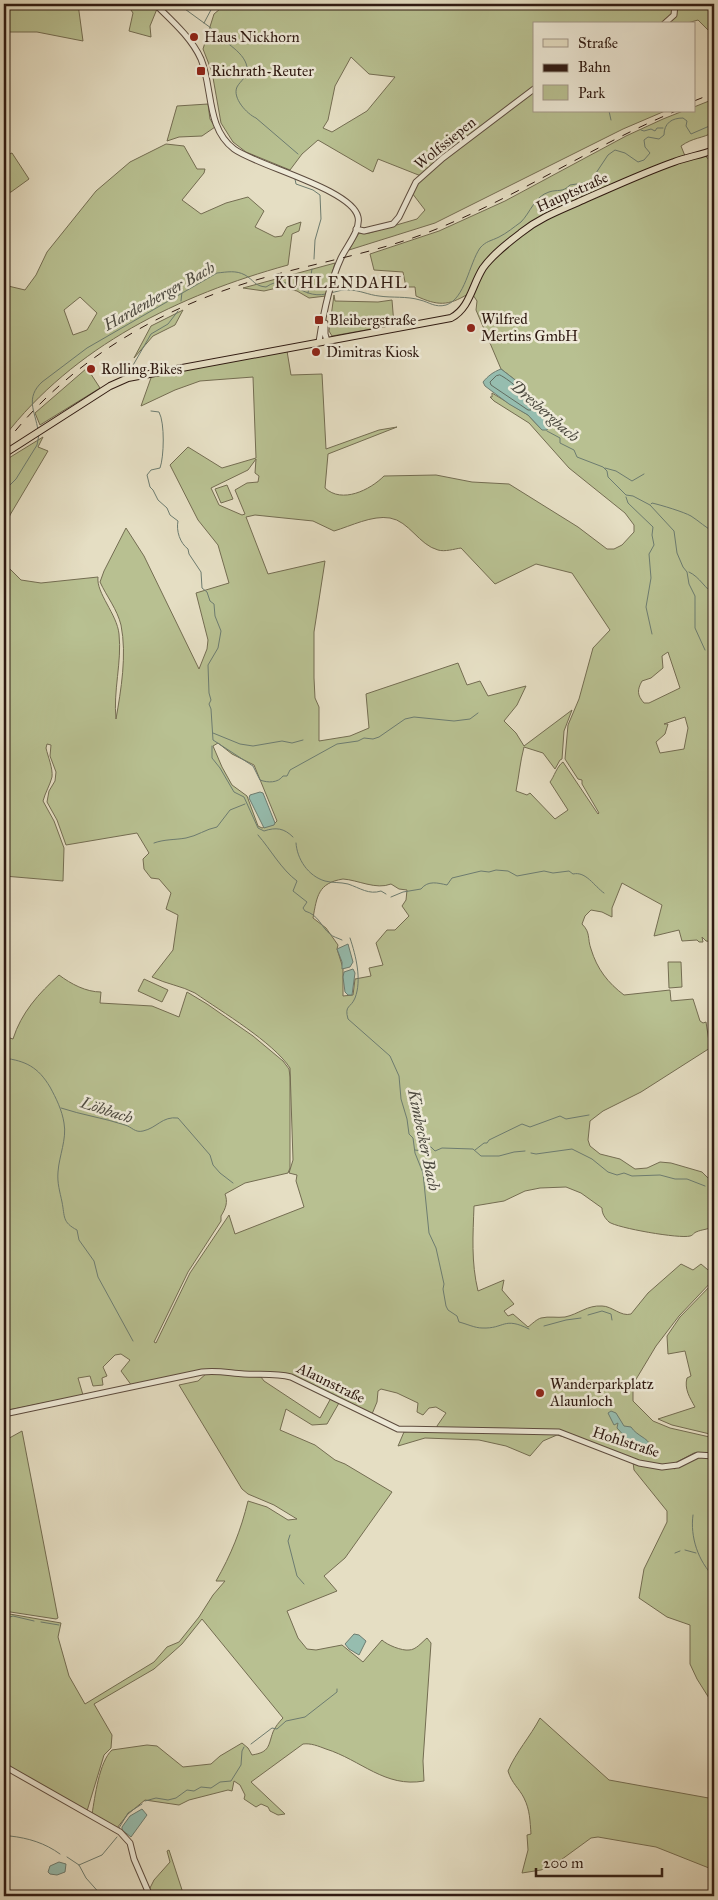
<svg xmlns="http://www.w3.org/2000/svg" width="718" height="1900" viewBox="0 0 718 1900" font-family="'IM FELL Great Primer',serif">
  <rect width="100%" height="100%" fill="#e5dec3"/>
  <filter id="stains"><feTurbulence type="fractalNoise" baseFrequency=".004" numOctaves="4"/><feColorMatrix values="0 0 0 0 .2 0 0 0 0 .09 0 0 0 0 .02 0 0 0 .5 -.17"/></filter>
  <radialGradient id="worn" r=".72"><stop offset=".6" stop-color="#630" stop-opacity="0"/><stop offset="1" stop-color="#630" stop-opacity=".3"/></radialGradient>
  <path fill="#b8c091" stroke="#746d52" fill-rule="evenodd" d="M4,4H78L83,41L37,32H4Z
    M127,4H159L150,26L151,37L129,31L133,13Z
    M226,4H714V36L698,20L684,24H534V88L421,176L378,159L373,172L318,140L302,154L290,170L246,152L233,142L221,123L212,72L203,49L214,14ZM351,57L369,74L395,77L367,111L332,132L323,128L328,120L335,86Z
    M534,92V111H665L623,129L435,223L349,250L359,233H369L417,219L425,210L412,193L417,183L443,160Z
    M714,99V132C701,139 694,137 681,146L685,156L705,152L707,158L714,161V942L706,941L702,937L703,942H699L697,940L682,941L679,930L654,936L662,905L622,883L612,908V917L602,912L591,910L585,916L582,924C591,933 587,938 591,949C597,969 608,983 624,995L670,990L671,1001L693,999L700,1021L703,1023L706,1022L710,1048L641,1092L603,1111L590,1121L588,1140L590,1146L600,1154L620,1159L635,1169L647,1168L660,1162L671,1163L702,1172L709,1179L714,1187V1226C707,1230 703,1229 696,1232C692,1234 694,1235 690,1236C680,1239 617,1228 609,1222C605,1218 602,1214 602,1208L581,1193L566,1187L540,1188L525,1191L504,1201L474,1206C473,1235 471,1262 478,1291L504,1280L502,1290L514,1304L504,1311L508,1316L513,1314L528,1327C532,1324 537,1319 541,1318C549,1316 557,1318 565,1317C579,1314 587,1305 602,1306C612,1306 621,1317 631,1314L648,1293L681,1264L693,1270L701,1264L714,1275V1279L679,1316L656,1346L635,1381L633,1389V1401L653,1421L670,1428L714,1438V1454L694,1453L675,1463L674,1469L696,1456L714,1457V1610L712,1611L714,1616V1706L697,1679L690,1664V1625L667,1617L639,1598L644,1569L667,1522V1511L634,1470L633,1462L576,1440L557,1435L543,1441L530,1456L506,1446L479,1440L425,1438L398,1446L404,1432L437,1429V1426L446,1413L436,1407L429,1408L423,1415L417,1412L418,1403L397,1393L381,1389L378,1391L377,1402L372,1414L292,1376L214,1369L132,1386L121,1371L130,1360L121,1354L115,1355L103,1367L107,1376L102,1378L103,1385L93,1386L90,1376L78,1378L83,1395L4,1411V1036L13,1039C21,1013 39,993 59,975C71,984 86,992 101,992L100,1003L152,1006L179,1017L187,992L207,1004L253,1036L283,1061L289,1069L290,1077V1168L288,1173L245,1183L225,1194C228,1202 226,1208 221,1216V1221L188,1272L154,1342L156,1343L190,1273L229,1215L235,1234L304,1207L296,1181L297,1175L289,1173L293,1160L290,1068C273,1042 222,1012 195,993C182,986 166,984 152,977L173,950L178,915L166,909L171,893L159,879L151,878L144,869L143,859L149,853L137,833L66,845L57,820L47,802L49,791L55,781L56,772L50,756L51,745L47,744L46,748C48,757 53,768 52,777C50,785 45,793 43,801L54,821L64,848L63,881L4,876V563L21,580L41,583L98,577C96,593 117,614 119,634C122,662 113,691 116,719C121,690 127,655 121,625C117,609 107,597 100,582L104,571L126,528L144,556L199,669L207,649L208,640L196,593L229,583L218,545L198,520L170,465L188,447L222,468L256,458L253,377L200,381L175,390L141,406L152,375L287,351L291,375L322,374L326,449L379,430L397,427L328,454L325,488C342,504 370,490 384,476L436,475L472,482L509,484L578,527L607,549H614L622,545L634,532V525L625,513L569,468L529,423L494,401L490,397H492V393L528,415L542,430L546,418L539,414L535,401L523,386L501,369L476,310L477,301L473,295L468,294C448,306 438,306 416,296L415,287H406L403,272L374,270L370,254L439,231L505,201L626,136L663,119L683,111H694V107ZM256,459L255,473L259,476L258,482L247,483L235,490L245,514L242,515L219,505L211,488L248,470ZM255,515L313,521L334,531C351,526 372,515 390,518C409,521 419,545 438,550C445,552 454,549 461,548L495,584L536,564L572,573L610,630L593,648L579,699L568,725L565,759L578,779L582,780V784L599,813L598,814L563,762C557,766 554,777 550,782L568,810L555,819L530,793L527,795L516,791C519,776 520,762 524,747L543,753L555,769L560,760L562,759L564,731L572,710L524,746L516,733L504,721L517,705L526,686L488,696L480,681L467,685L458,663L366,694L369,728L350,736L319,741V707L315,698L314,678V632L325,561L268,574L246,517ZM668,652L680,688L649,703H644C637,695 637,690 642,681L651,678L663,668L662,656ZM685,717L688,728L684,749L660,753L656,742L665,734L668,724H664ZM218,743L232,754L254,765L277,821L274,824L262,828L258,826L247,796L232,785L222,767L213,746ZM343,879C358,880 376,890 391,884L399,889L407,890L406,900L402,906L409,916L395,930H387L376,943L383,965L369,968L371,976L355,979L353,995L343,996V968L337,949L338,945L326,928L313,918C317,896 318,883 343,879Z
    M208,104L210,119L215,127L202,136L179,137L167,141L177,106Z
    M166,144L184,146L197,169H205L204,173L182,200L201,214L226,203L248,197L264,211L255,227L275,237L282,236L287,227L301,222L299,231L292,234L288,265C179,295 74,346 4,437V285L25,290L36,275L47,252L96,191L130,162ZM80,297L97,313L87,330L73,335L64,310Z
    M12,153L29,179L11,192L4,194V156Z
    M335,263L326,296L309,298L297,291L281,287L264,291L243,288Z
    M334,295L335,301L378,302L392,300L394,325L332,336L329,331Z
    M183,310L175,325L153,336L134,358L151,326Z
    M87,368L100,388L40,425L35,413Z
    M43,437L38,447L48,451L10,515L4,531V461Z
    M227,485L233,499L221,503L215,489Z
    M4,893C11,905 9,935 7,949L4,948Z
    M668,962H681L682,987L669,988Z
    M144,979L168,990L162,1002L138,991Z
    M714,1282V1435L672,1425L658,1419L695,1407C690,1398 684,1389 687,1378L691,1376L685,1351L668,1354L667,1336L680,1317Z
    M207,1373L261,1377L264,1381L320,1418L331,1398L339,1403L327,1424L312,1425L286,1409L280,1430L315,1445L335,1460L345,1464L392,1492L345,1558L324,1576L337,1591L287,1611L298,1638L307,1649L316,1650L342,1645L363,1662L382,1640C387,1645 402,1651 409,1650C416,1650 422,1642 427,1638L431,1643L423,1761L424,1781C385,1788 361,1760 326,1749C318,1746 311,1743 303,1744L251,1782L285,1814L278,1815L270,1811L268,1807L261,1804L256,1807L244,1799L245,1795L240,1785L234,1781L232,1791L228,1790L189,1800L179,1805L145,1800L128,1814L117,1828L92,1814C95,1797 99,1762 112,1750L147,1745L157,1746L183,1767L211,1764L220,1756L242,1743L248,1748L252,1755C270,1752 268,1746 273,1732C275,1727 279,1722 283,1718L202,1619L182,1644L154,1669L94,1704L112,1735L111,1748L104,1755L87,1811L4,1764V1613L61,1623L58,1637L69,1676L85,1704L154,1662L167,1647L179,1642L199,1617L213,1595L225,1581H216C231,1555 241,1530 248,1501L267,1507L288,1520L297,1519L274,1505L248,1494L242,1489L179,1385L198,1381Z
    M22,1431L58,1618L56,1619L4,1611V1441Z
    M540,1718L609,1780L714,1799L712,1808L714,1831V1870L656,1847L598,1837L591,1838L554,1865L541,1870L522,1873L528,1850L527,1835L531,1834C530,1821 530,1810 524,1798C519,1788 512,1784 508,1771C516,1752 530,1737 540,1718Z
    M169,1850L184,1896H152L149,1890L154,1880L170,1862L167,1851Z"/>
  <path fill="#96bdaf" stroke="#6d7c70" d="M501,369L523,386L535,401L539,414L550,423L547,430H542L528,415L509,404L485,386L483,382C488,376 493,372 501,369Z
    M260,792L263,793L275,823L274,825L264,828L249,798L250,795Z
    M348,944L353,962L350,967L342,969V962L337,949Z
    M353,969L355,973L352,995H348L345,992L343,977L344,972Z
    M611,1411L616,1413L624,1426L631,1427C637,1436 648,1438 650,1445L646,1446L642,1449C631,1447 625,1436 617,1428L618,1423L614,1425L608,1413Z
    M354,1634L359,1635L366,1641L359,1655L349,1649L345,1644Z
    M142,1809L147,1815L131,1837L122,1830V1827L130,1816Z
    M59,1862L66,1864L65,1872L57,1875L50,1874L48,1872L50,1866Z"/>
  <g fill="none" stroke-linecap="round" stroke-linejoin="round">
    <path stroke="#626c60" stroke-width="1" d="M500,375C510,380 532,398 531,410H528L491,385L490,382L496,376Z"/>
    <path stroke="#6d7c70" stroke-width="1" d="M178,4L211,28C220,41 244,50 247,67C249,76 240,81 237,87C232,98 247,114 256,118L298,154
      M204,23L213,6
      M609,111L611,120
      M641,130L644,131L651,129L655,131L657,128H663
      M295,179L296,184L313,190L320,195L321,219L315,240L314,259
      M308,293L312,269
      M330,293C336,292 343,289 349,290C359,290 369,295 379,296C392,298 407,296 420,300C429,302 435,308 446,305C465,299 469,264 480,248C486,241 491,241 499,237C507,233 514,227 521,222C530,213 535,196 549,192C558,189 562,193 570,185L590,182L608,155L615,150L625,153L638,162L644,160L650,153L645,147L644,140L648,137L659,139L664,135C664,123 672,118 683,118L687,121L686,126L691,134L714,124
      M181,301L182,292
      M128,374L151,334L168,324L178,311
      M151,411L159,412C165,423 164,457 160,468L151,470L147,475L150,487L153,490L158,500L167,508L170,515L178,521C176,531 180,543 188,549L189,554L201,572L202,588L207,592L210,601L214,604L215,616L221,631L218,648L208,665L209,693L211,700L209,704L211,709L213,740L253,766L260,780C268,783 278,783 283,776H287L290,770L337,744L358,741L364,738L373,739L379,737L405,719L414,717L454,721L470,719L478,713
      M38,430C35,411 25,398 42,382L87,348L217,273C227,272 236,270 245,275C254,280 254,286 266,287C290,271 299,300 326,294
      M547,431L560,438V443L574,450L577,457L603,467L607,471L608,477L626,495L633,496L650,505L674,531L677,553L683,567L687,572L689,584L695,596V628L705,650
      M605,468L616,471L632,481L644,474
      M4,497L8,492L9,486L16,479L37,445L39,434
      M626,497L628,503L653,527L652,535L654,545L649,554L651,578L646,607L652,634
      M651,504L652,503C661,505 684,512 691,516C699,521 706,528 714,532
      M689,572C700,577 705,589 714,594
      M213,733L240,744L253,746L282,741L292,743L303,740
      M212,746V758L220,768L234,792L244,797L258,828L264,831C276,827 284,828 293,837
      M258,835C271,850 281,869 297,881L293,891L307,902L303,908L305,911C319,915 321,927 330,934C333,937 338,938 342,940
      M154,843C165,839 175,840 186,838C197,836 206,829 217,827L230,810L245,804
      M296,843C297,859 308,876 325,881C332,883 340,882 348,884C360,888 369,895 381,891L386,894
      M391,897L403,892L421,889C428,880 438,883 447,885L452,878L481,871L489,872L496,870L508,871L517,876L544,871L553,873L569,871L573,874C586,871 594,886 604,893
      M350,938C356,956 362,980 355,998C351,1008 344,1005 348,1019L390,1056L399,1076L401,1099L407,1119L409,1134L413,1138L415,1153L423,1173L429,1233L436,1248L444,1284L443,1289L446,1306L448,1310L457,1316L459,1322C467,1324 475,1328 482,1328C505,1329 503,1316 529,1329
      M4,1058C26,1061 38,1067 50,1087C56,1098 62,1110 64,1123C67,1139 59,1156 58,1172C57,1183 60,1192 62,1202C65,1217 62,1222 77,1230L79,1240L94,1261L98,1277L133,1341
      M61,1108C82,1115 104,1118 125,1125C132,1127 135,1133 143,1131C157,1128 162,1116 178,1118L210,1155L213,1165L220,1173L233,1183
      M415,1150L421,1151L424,1147H431L435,1151L442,1148L473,1149L481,1156H499L514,1152L525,1151
      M475,1150L484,1143H487L489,1140L522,1124L530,1127L560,1116L566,1119L589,1115
      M531,1153L536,1154L572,1149L592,1159L608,1172L617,1175L624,1173L632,1176L660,1175L675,1179H687L705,1186
      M588,1315L602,1311L611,1314L612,1320
      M544,1326L566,1320L581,1318
      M693,1515C690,1537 698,1561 714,1577
      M290,1535L288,1541L297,1576L304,1584
      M685,1550L696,1553
      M675,1553L680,1551
      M4,1619L13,1616L34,1621
      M41,1622L59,1625
      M251,1744L272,1728L277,1729L286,1721L305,1717L337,1692V1689
      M145,1801L156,1798L168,1800L176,1798L187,1790L194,1791L201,1787L211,1788L220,1782L231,1781L241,1765L242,1751L244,1747
      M119,1828L128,1813L142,1804
      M4,1843L10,1836C28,1838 45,1843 60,1854
      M67,1857L79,1865L86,1878L102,1896
      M79,1865L102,1855L117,1837"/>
    <defs>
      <path id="minor" d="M155,4C171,20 191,37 201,59C213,88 206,128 234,149C257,166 352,189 358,217C361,230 346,247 341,258C329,284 323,315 319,342
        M664,24L674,15L675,4
        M356,229L364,231L393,224L399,217L416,182L443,158L534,89
        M325,323V334L327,341
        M4,1414L202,1372C217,1370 229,1373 244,1374C260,1375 276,1373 291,1377L398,1429L559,1432L639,1463L662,1467L678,1465L698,1455L714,1456
        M4,1766L120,1832L130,1843L134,1859L150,1896"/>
      <path id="major" d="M4,454L110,386L128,378L451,318C470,308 472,285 483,268C493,254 509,242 522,232C541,217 561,210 583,200C613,187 643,173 674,162C687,157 701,155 714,150"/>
    </defs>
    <use href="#minor" stroke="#5c4b3e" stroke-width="7"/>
    <use href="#major" stroke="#2f1a12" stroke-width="8"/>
    <use href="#minor" stroke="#eeead8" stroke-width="5"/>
    <use href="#major" stroke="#e5dec3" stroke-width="6"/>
    <path stroke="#2f1a12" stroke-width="1" stroke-dasharray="9 9" stroke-linecap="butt" d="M694,101L714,93
      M4,445C63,368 146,316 237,286C300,265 367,256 429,232C514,199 592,146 676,111"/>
  </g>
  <g fill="#8f2418" stroke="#eeead8" stroke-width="2">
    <circle cx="194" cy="37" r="5"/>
    <rect x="196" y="66" width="10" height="10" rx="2.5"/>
    <rect x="314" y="315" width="10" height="10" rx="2.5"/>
    <circle cx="471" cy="328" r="5"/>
    <circle cx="316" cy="352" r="5"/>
    <circle cx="91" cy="369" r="5"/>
    <circle cx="540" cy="1393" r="5"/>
  </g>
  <g text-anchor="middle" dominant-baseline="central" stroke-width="5" stroke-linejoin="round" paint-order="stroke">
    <g font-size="15" fill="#2f1a12" stroke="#eeead8" text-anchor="start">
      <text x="204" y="37">Haus Nickhorn</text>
      <text x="211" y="71">Richrath-Reuter</text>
      <text x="481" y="319">Wilfred<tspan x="481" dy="17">Mertins GmbH</tspan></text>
      <text x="329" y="320">Bleibergstraße</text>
      <text x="326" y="352">Dimitras Kiosk</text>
      <text x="101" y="369">Rolling Bikes</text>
      <text x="550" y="1384">Wanderparkplatz<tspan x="550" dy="17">Alaunloch</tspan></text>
    </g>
    <g font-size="15" fill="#2f1a12" stroke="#eeead8">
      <text transform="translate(445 143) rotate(-39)">Wolfssiepen</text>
      <text transform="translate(572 192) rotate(-24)">Hauptstraße</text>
      <text transform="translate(331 1383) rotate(26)">Alaunstraße</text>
      <text transform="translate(626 1442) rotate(18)">Hohlstraße</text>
    </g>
    <g font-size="16" letter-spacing="1" fill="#2f1a12" stroke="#eeead8">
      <text x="341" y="282">KUHLENDAHL</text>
    </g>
    <g font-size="16" font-style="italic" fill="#4e4b41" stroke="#eeead8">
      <text transform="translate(159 296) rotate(-29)">Hardenberger Bach</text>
      <text transform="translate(545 411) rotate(41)">Dresbergbach</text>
      <text transform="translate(107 1110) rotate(18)">Löhbach</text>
      <text transform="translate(424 1140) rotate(78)">Kimbecker Bach</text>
    </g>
  </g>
  <rect width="718" height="1900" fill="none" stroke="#e5dec3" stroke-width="20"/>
  <rect x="5" y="5" width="708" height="1890" fill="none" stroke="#2f1a12" stroke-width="2.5"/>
  <rect x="10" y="10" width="698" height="1880" fill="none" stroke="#2f1a12"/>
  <rect x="533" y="22" width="162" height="90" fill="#eeead8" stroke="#a29789"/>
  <rect x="543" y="39" width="25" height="8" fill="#e5dec3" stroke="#a29789"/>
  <text x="578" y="48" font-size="15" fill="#2f1a12">Straße</text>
  <rect x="543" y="64" width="25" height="8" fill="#2f1a12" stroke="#a29789"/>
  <text x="578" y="72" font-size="15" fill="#2f1a12">Bahn</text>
  <rect x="543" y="85" width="25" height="15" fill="#b8c091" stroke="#a29789"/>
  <text x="578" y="98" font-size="15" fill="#2f1a12">Park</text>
  <path d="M536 1868v8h126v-8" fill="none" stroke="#2f1a12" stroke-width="2.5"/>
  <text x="543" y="1868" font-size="15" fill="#2f1a12" stroke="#eeead8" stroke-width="4" paint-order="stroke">200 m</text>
  <rect width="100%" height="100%" filter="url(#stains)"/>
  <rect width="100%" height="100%" fill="url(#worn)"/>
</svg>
